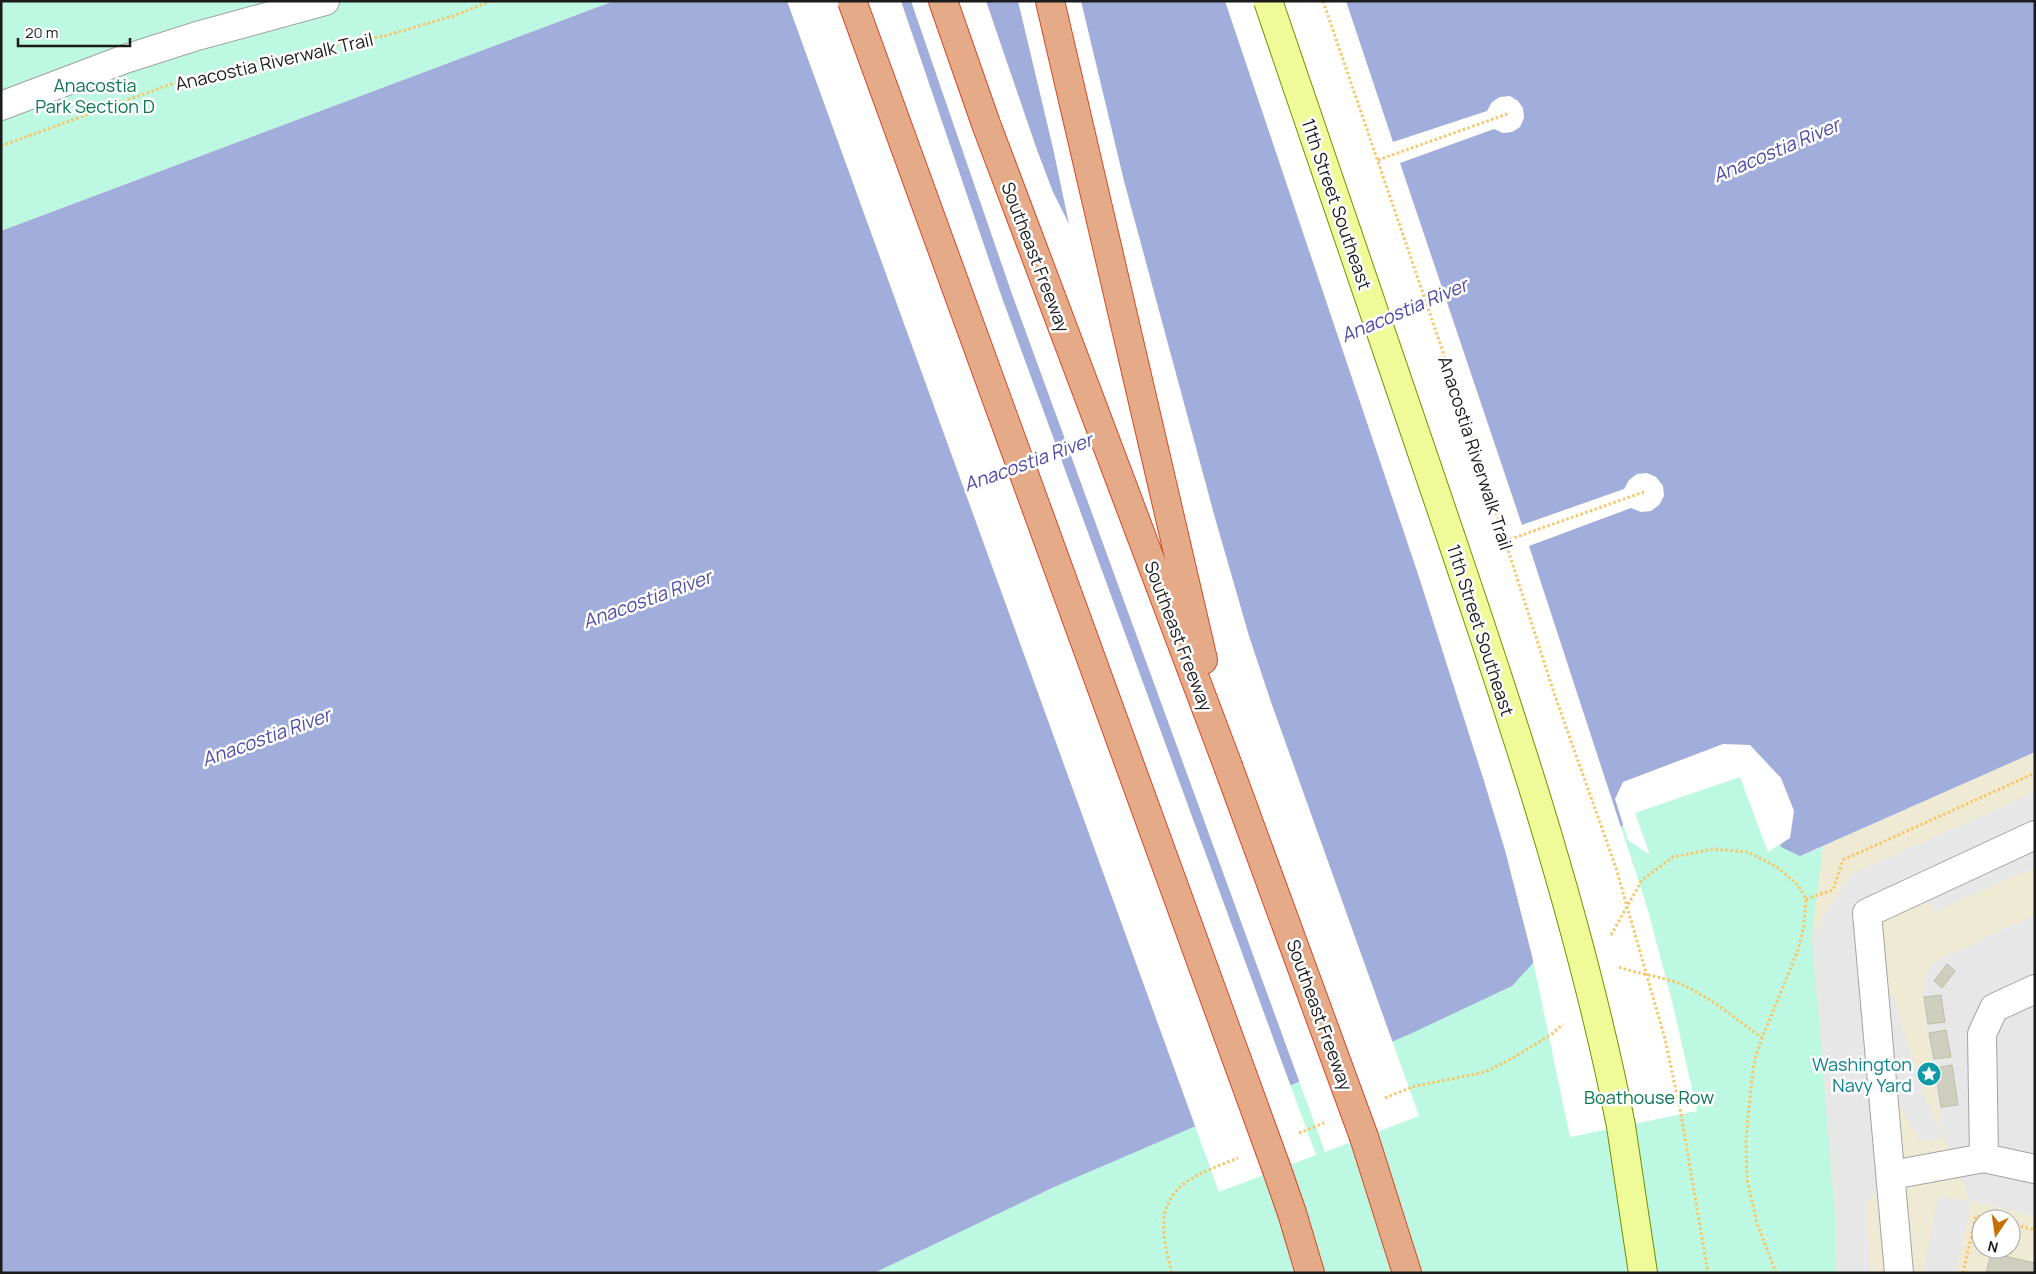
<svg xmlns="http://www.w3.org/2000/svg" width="2036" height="1274" viewBox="0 0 2036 1274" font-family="Manrope,sans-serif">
  <rect width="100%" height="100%" fill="#eaede1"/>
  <path fill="#efead4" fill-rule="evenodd" d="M2035,752V1273H1836L1812,936L1823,847ZM1981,1219H2011V1249H1981Z"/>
  <path fill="#bdf8e2" d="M1,1H614L1,231Z
    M1730,757L1800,856L1823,847L1812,936L1835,1213L1836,1273H874L1054,1187L1410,1034L1512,986L1632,812Z"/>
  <path fill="#e7e7e7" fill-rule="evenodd" d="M2035,792V867L1934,912L1922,887L1867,913L1876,1004L1895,996L1904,1033L1927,1103L1943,1134L1922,995L1925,977L1934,962L2035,915V1216L1972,1201L1955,1273H1923L1938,1197L1971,1201L1944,1137L1920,1141L1883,1075L1892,1175L1867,1202L1870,1273H1836L1835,1213L1812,936L1850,875ZM1941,995L1945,1022L1928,1024L1924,997ZM1946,1030L1951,1057L1934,1059L1930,1033ZM1952,1065L1958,1105L1941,1107L1935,1068Z"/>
  <path fill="#a1aedb" d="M614,1H2035V752L1800,856L1781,847L1759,779L1730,758L1632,812L1613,839L1557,937L1512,986L1410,1034L1054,1187L874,1273H1V231Z"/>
  <path fill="#fff" d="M787,1H901L1001,295L1316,1155L1219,1192Z
    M911,1H986L1037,150L1053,192L1069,224L1053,148L1018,1H1081L1124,181L1215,518L1249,636L1271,702L1419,1116L1325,1152L1012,294Z
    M1225,1H1346L1393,142L1487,111L1492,102L1500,97L1510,96L1518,101L1523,108L1524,118L1520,127L1512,132L1503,133L1494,129L1400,163L1522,525L1624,489L1629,480L1637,474L1647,473L1656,477L1663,486L1664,496L1659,505L1651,511L1641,512L1631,508L1529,546L1647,907L1673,1005L1697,1111L1570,1137L1532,956L1505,850L1484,781L1418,574Z
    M1723,744L1750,745L1781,778L1794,811L1790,838L1768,852L1740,777L1635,813L1650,855L1628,840L1615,799L1623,782Z"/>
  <path fill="#cfcfbf" stroke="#bebea4" d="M1947,964L1955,971L1942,988L1934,981Z
    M1941,995L1945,1022L1928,1024L1924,997Z
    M1946,1030L1951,1057L1934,1059L1929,1033Z
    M1952,1065L1958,1105L1941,1107L1935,1068Z
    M1991,1253L2035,1263V1273H1986Z"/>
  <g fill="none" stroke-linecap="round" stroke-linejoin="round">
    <defs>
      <path id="minor" d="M1,106L125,59L197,36L325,1
        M1984,1158L1982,1034L1994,1008L2035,989
        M1892,1175L1984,1158L2035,1169
        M1899,1273L1867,913L2035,835"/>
      <path id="major" d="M1621,1126L1643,1273"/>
      <path id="highway" d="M943,1L986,124L1228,766
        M1050,1L1203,660
        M1364,1137L1407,1273
        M1277,1170L1292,1213L1310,1273"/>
    </defs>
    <use href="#minor" stroke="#a2a2a2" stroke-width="30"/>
    <use href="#major" stroke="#719102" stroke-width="30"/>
    <use href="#highway" stroke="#d44a25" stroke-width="30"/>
    <path stroke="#f8c667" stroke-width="3" stroke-dasharray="2.5 2.5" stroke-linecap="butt" d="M1,146L188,78L249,63L388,35L453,16L491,1
      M1378,160L1510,113
      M1505,541L1644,492
      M1806,899L1833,890L1843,860L2035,773
      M1611,935L1642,880L1673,857L1713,849L1748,852L1777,867L1798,885L1806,899L1804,926L1798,950L1762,1038L1755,1059L1752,1078L1746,1140L1747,1179L1757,1223L1776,1273
      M1619,967C1638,974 1659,976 1678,983C1709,996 1735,1018 1762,1038
      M1385,1098L1412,1087L1485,1072L1513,1058L1552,1034L1563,1024
      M1681,1114L1708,1273
      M1299,1133L1324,1123
      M2011,1224L2035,1230
      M1172,1273C1169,1260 1165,1247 1164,1234C1159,1184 1201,1173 1238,1158
      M1963,1273L1976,1216L1990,1219"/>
    <use href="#minor" stroke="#fff" stroke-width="28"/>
    <use href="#major" stroke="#effa98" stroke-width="28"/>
    <use href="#highway" stroke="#e5aa88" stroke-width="28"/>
    <defs>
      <path id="major-bridge" d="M1268,1C1327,173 1386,345 1444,517C1512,717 1580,919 1621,1126"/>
      <path id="highway-bridge" d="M852,1L1277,1170
        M1228,766L1364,1137"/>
    </defs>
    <use href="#major-bridge" stroke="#719102" stroke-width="30" stroke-linecap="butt"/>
    <use href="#highway-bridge" stroke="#d44a25" stroke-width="30" stroke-linecap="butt"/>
    <path stroke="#f8c667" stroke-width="3" stroke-dasharray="2.5 2.5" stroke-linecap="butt" d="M1323,1L1466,419L1554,693L1616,868L1665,1039L1681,1114"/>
    <use href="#major-bridge" stroke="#effa98" stroke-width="28"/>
    <use href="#highway-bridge" stroke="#e5aa88" stroke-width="28"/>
  </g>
  <defs>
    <symbol id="sight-disc" viewBox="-11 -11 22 22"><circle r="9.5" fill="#0f9aa8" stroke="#fff"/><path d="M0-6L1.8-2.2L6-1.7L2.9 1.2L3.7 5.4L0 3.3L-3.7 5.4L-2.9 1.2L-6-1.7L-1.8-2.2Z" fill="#fff"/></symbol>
  </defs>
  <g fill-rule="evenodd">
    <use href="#sight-disc" x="1915" y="1060" width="28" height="28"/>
  </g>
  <g text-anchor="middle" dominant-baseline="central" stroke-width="5" stroke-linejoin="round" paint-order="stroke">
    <g font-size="18" fill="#1b1b1b" stroke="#fff">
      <text transform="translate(274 61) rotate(-13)">Anacostia Riverwalk Trail</text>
      <text transform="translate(1337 204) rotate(71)">11th Street Southeast</text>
      <text transform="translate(1036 257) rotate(69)">Southeast Freeway</text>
      <text transform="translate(1476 453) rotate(72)">Anacostia Riverwalk Trail</text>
      <text transform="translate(1481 630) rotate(72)">11th Street Southeast</text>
      <text transform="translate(1179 636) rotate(69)">Southeast Freeway</text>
      <text transform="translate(1320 1015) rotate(70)">Southeast Freeway</text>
    </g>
    <g font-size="18" fill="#0c7750" stroke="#fff">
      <text x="95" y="85">Anacostia<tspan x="95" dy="21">Park Section D</tspan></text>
      <text x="1649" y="1097">Boathouse Row</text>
    </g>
    <g font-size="18" fill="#0d838f" stroke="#fff" text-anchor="end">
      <text x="1912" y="1064">Washington<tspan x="1912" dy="21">Navy Yard</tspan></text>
    </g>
    <g font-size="19" font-style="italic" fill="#4f4aa9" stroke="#fff">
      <text transform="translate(1776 150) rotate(-23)">Anacostia River</text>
      <text transform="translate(1404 310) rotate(-23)">Anacostia River</text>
      <text transform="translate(1028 462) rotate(-20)">Anacostia River</text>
      <text transform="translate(647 599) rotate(-20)">Anacostia River</text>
      <text transform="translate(266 737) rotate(-20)">Anacostia River</text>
    </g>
  </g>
  <rect width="2036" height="1274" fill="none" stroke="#1b1b1b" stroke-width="5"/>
  <g transform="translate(1996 1234) rotate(193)"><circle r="24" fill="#ffffff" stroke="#a4a4a4"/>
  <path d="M0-4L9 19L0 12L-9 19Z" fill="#c56e02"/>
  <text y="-8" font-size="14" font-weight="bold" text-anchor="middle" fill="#1b1b1b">N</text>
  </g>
  <path d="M18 38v8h112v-8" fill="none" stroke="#1b1b1b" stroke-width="2.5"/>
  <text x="25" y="38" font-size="15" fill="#1b1b1b" stroke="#ffffff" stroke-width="4" paint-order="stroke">20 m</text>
</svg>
